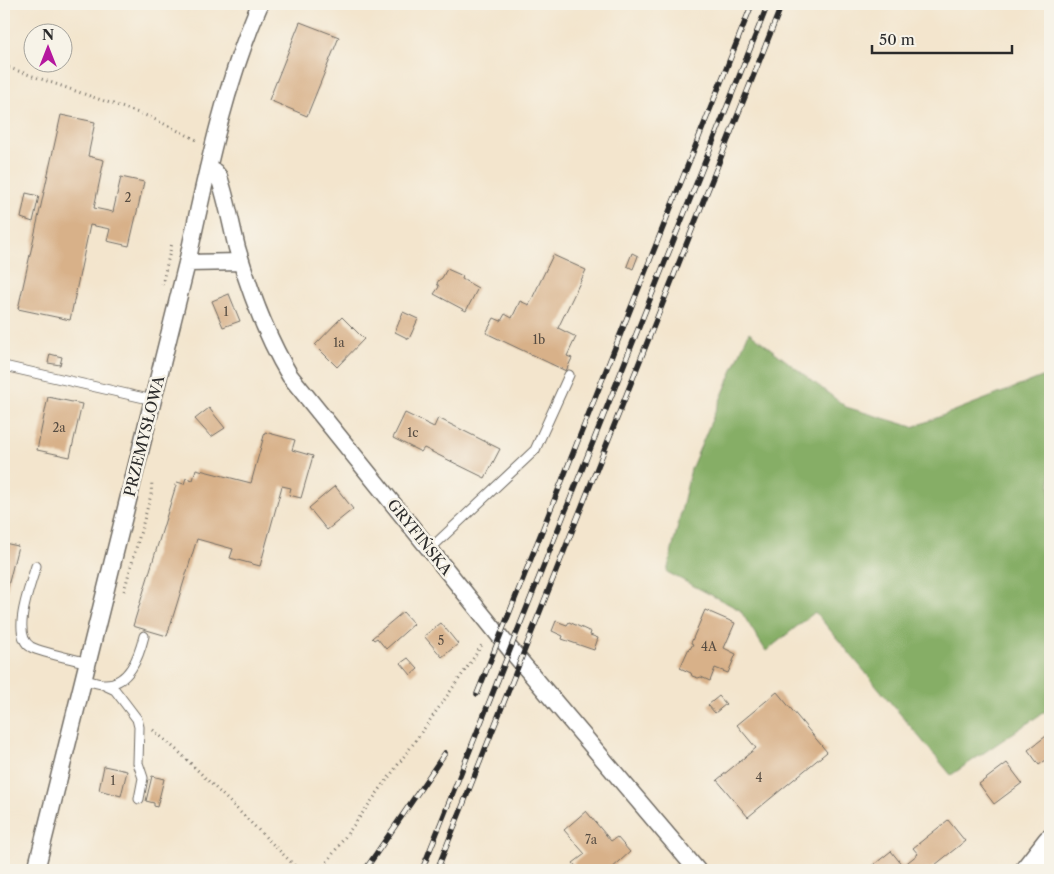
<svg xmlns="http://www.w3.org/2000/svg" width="1054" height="874" viewBox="0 0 1054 874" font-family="'Libre Caslon Text',serif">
  <rect width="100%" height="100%" fill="#f7f3e8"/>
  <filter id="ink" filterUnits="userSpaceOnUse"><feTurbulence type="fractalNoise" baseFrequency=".02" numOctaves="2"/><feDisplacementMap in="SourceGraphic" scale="10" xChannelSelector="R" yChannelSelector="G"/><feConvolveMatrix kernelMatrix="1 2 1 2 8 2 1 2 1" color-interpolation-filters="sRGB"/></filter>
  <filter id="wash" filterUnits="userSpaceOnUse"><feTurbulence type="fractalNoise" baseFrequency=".0096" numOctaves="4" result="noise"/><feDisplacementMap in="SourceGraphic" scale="20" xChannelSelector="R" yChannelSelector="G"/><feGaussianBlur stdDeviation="1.12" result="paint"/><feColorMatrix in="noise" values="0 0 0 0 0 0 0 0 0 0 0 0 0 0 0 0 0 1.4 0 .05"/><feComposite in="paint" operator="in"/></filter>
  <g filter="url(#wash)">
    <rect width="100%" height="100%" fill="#f3e5cd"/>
    <path fill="#86ae66" stroke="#586c48" d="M749,332L846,407L913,427L1050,374V708L951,775L815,612L766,651L740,610L667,572L691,469Z"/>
    <g id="blocks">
      <path fill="#d8b189" d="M300,22L339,37L307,116L269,100Z
        M61,115L95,122L88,156L104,160L94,208L113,212L121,177L144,182L129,246L107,241L110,229L90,225L70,320L18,309Z
        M26,193L39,196L33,222L21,218Z
        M632,253L638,256L633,269L627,266Z
        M553,255L586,270L558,328L576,337L567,356L572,358L566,371L486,333L494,318L501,321L505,314L512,318L520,301L529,305Z
        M447,269L463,276L462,279L478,288L466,311L434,294L439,287L437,283L439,280L442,278Z
        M229,294L240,321L223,327L212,301Z
        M403,312L418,319L409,339L395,332Z
        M342,317L364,339L337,367L315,345Z
        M50,354L62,357L60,365L48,363Z
        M48,397L82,404L70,457L37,450Z
        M209,408L225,428L211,437L195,419Z
        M405,413L434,427L438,418L500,449L485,478L424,448L421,452L393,438Z
        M265,432L295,440L292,450L313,456L301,498L289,495L291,488L282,486L260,566L230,558L233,549L197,539L167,636L133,626L177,482L184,484L186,478L193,480L196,469L251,483Z
        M335,486L353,509L327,530L309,508Z
        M4,543L18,546L6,594L4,593Z
        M705,610L735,623L724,648L736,654L728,673L715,668L710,681L701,677L698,678L692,676L691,673L680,668L689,648L690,649L693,644L691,643Z
        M403,612L414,624L386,649L377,638L374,640L372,638Z
        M556,621L567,625L569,622L591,632L590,635L598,638L594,650L562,639L563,636L552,631Z
        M441,623L458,644L442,657L424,636Z
        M408,658L418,669L411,675L401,663Z
        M777,692L827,752L748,817L717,780L756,748L737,725Z
        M719,696L726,704L715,713L708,705Z
        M1050,733V757L1039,765L1028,750Z
        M1007,763L1022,783L994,804L979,784Z
        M104,766L127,771L121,796L99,790Z
        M152,776L164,779L157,807L154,806V803L146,801Z
        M586,811L611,841L617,837L630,852L610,870H579L573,863L585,854L564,830Z
        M948,820L965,841L930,869L929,868L925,870H873L871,867L891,851L903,866L918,854L913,848Z"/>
    </g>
  </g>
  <g filter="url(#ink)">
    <use href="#blocks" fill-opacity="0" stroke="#716c64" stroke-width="1"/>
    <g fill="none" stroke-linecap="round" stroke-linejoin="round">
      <defs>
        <path id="lane" d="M4,366L153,400
          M430,549L535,450L569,375
          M36,566C31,584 10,635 31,647C43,653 74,659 88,663
          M83,679C90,681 97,684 103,684C129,686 139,656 144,636
          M102,684L115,690L137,719L139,727L138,763L143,778L139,799"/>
        <path id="street" d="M208,168L215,172L219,177C227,200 231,224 237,248C250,292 266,336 290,376L510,649L697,870
          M187,263L241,262
          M36,870L187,263C206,175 224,86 260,4"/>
        <path id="primary" d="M1029,870L1050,843"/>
      </defs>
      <use href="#lane" stroke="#716c64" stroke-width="11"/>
      <use href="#street" stroke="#716c64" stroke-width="19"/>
      <use href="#primary" stroke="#716c64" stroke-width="29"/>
      <path stroke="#716c64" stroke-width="3" stroke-dasharray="1 4" stroke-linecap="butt" d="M4,66L150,117L199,141
        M162,285L172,243
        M124,591L151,495L152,481
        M153,730L179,752L299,870
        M321,870L416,740L471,662L483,643"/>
      <use href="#lane" stroke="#fff" stroke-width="9"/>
      <use href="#street" stroke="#fff" stroke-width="16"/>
      <use href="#primary" stroke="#fff" stroke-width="26"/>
      <defs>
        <path id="rail" d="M477,694L752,4
          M365,870L445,753
          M422,870L768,4
          M437,870L782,4"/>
      </defs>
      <use href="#rail" stroke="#2b2b2b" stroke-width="5.5"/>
      <use href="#rail" stroke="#f7f3e8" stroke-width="4" stroke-dasharray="11" stroke-linecap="butt"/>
    </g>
  </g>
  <g text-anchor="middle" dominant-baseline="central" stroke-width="5" stroke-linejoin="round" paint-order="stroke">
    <g font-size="12" fill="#564c42">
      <text x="128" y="197">2</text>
      <text x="226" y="311">1</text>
      <text x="539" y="339">1b</text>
      <text x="339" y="342">1a</text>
      <text x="59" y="427">2a</text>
      <text x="413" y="432">1c</text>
      <text x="441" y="640">5</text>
      <text x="709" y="646">4A</text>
      <text x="759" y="777">4</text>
      <text x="113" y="780">1</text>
      <text x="591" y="839">7a</text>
    </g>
    <g font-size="15" fill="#2b2b2b" stroke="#f7f3e8">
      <text transform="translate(144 436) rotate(-76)">PRZEMYSŁOWA</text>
      <text transform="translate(420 537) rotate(51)">GRYFIŃSKA</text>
    </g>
  </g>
  <rect width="1054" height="874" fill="none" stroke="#f7f3e8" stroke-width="20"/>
  <g transform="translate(48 48)"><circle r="24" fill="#f7f3e8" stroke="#a5a39c"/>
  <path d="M0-4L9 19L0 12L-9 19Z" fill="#b5179e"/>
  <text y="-8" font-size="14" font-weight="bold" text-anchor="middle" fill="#2b2b2b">N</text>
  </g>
  <path d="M872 45v8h140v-8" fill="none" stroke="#2b2b2b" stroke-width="2.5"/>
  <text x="879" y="45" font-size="15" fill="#2b2b2b" stroke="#f7f3e8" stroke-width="4" paint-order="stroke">50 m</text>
</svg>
